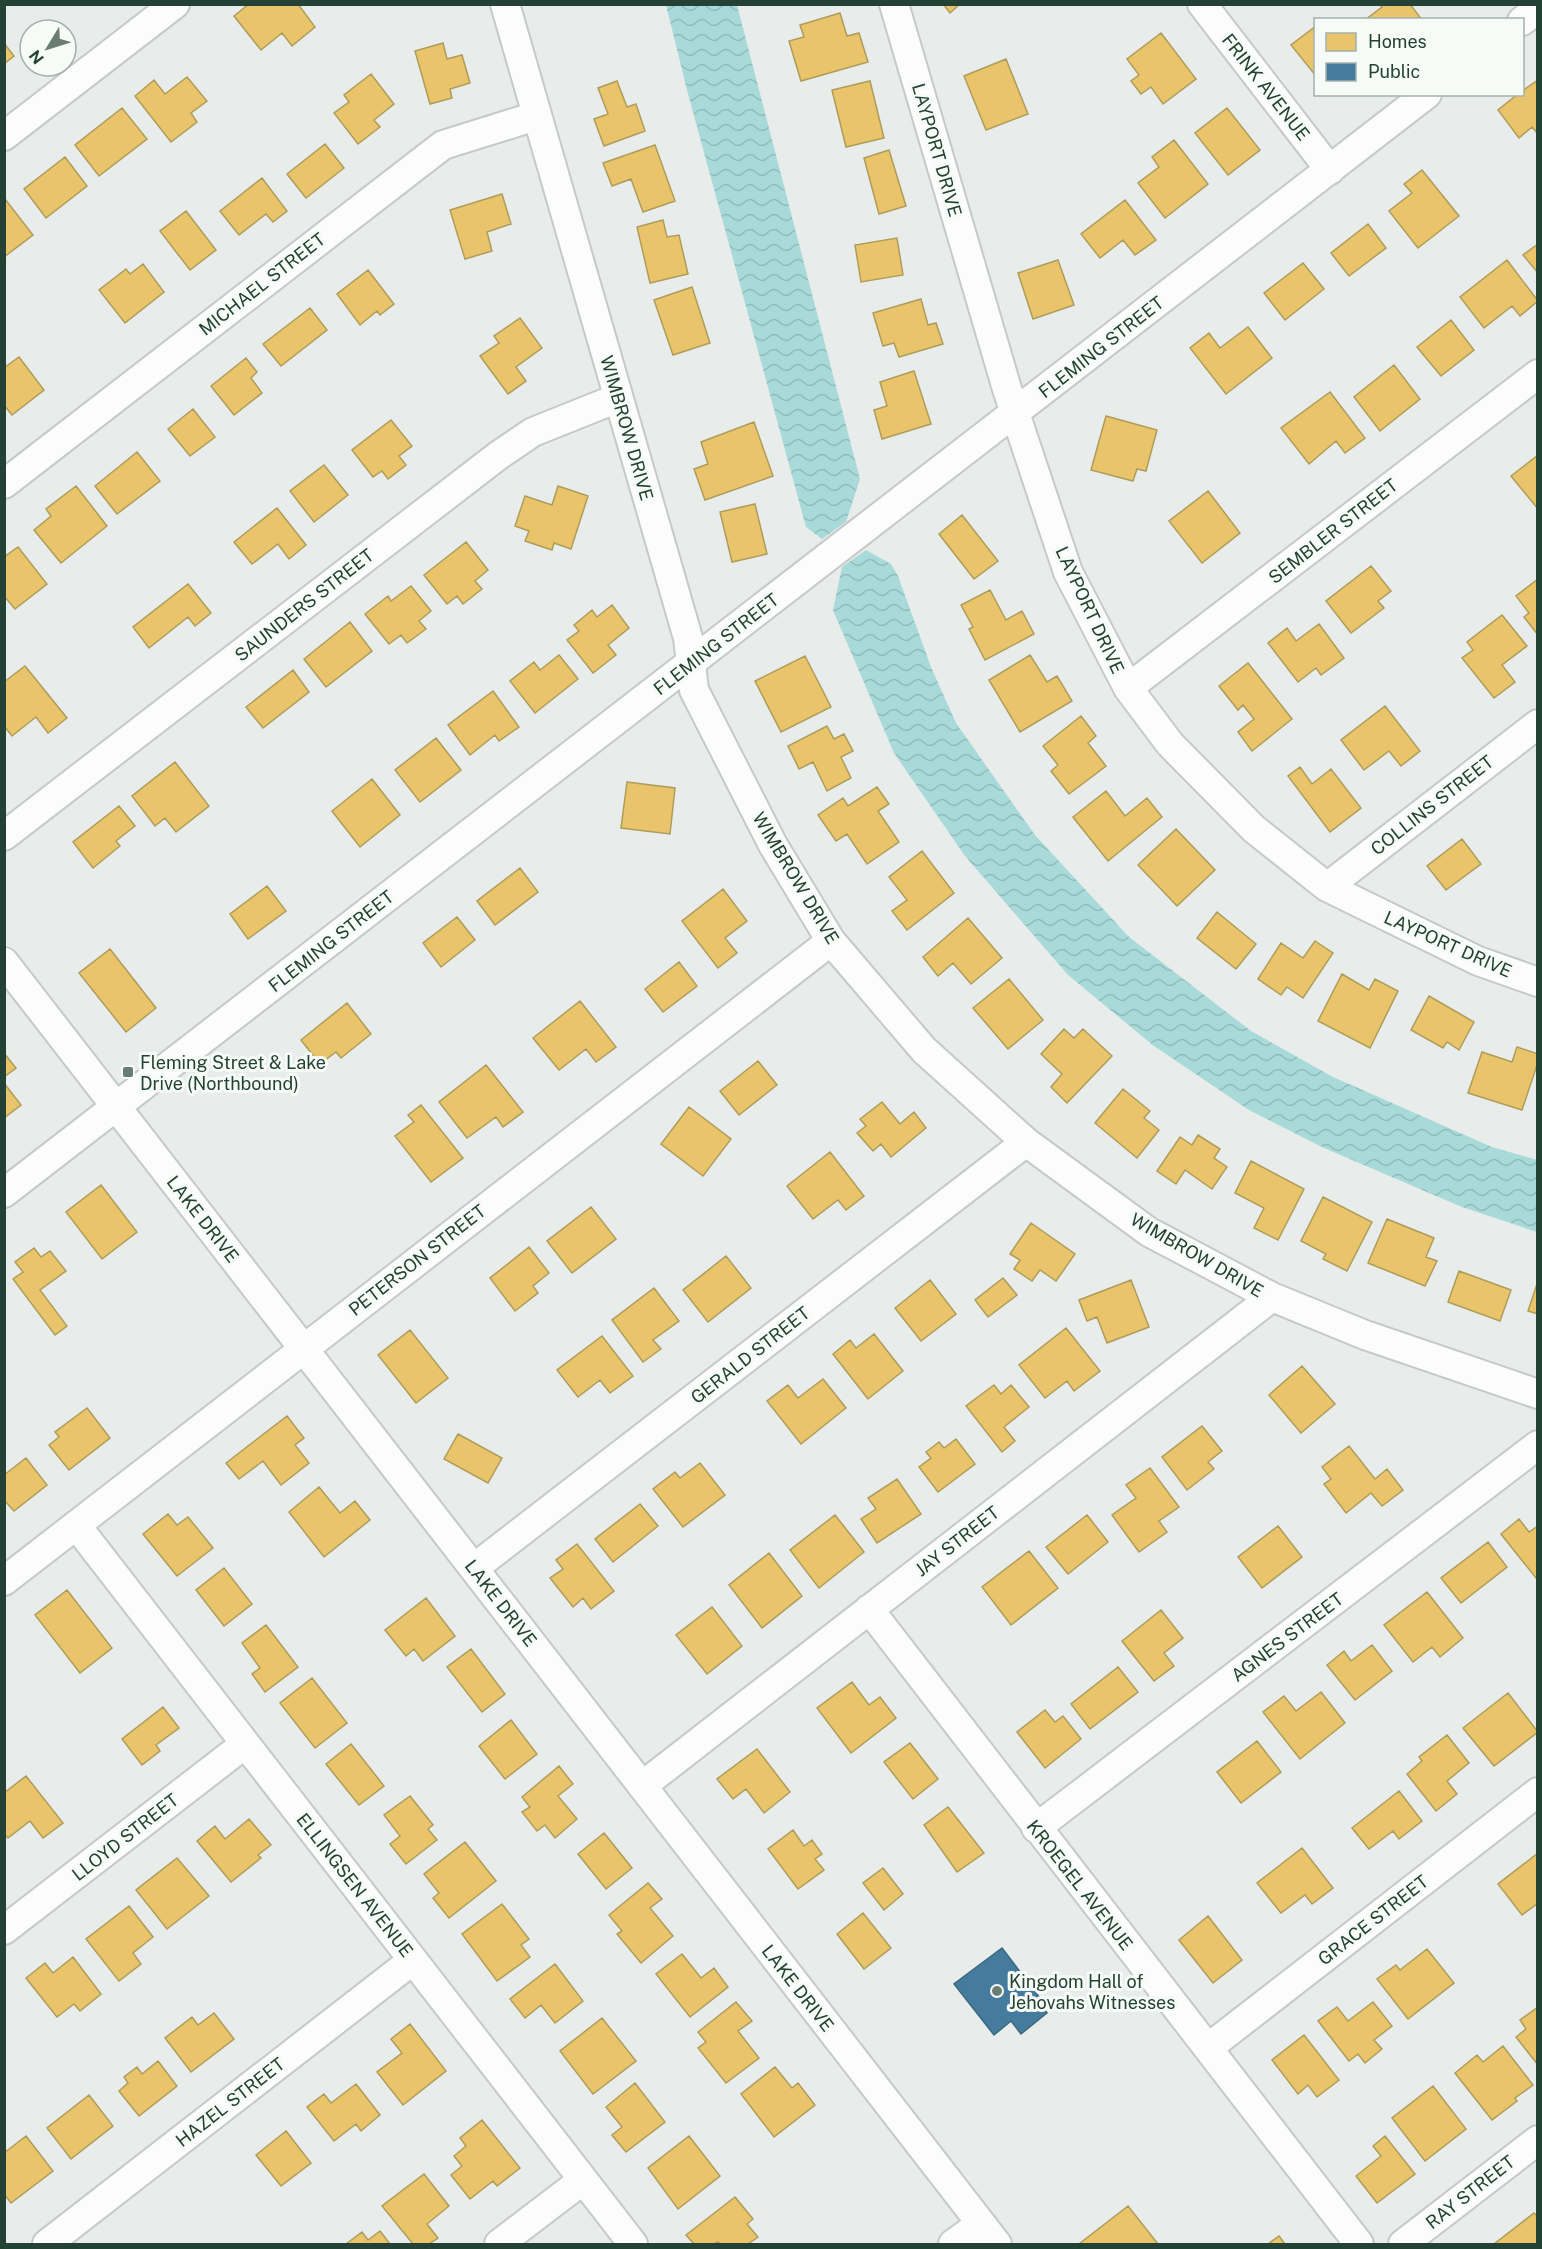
<svg xmlns="http://www.w3.org/2000/svg" width="1542" height="2249" viewBox="0 0 1542 2249" font-family="'Public Sans',sans-serif">
  <defs>
    <pattern id="water-waves" width="16" height="10" patternUnits="userSpaceOnUse" patternTransform="scale(1.5)"><rect width="16" height="10" fill="#a9dada"/><path d="M0 5q4-4 8 0t8 0" fill="none" stroke="#91bcbc"/></pattern>
  </defs>
  <rect width="100%" height="100%" fill="#e8ecea"/>
  <path fill="url(#water-waves)" d="M666,5H737L860,479L846,522L822,539L806,527L687,90Z
    M866,550L891,564L898,576L931,667L956,723L1035,835L1129,937L1251,1031L1333,1077L1492,1147L1537,1160V1232L1462,1207L1324,1148L1249,1110L1154,1046L1068,975L965,856L894,753L833,610L842,567Z"/>
  <path fill="#e9c46a" stroke="#ae9d5a" stroke-width="1.5" d="M249,4H298L315,27L292,46L282,33L261,50L234,16Z
    M943,4H960L950,13Z
    M1380,4H1410L1422,20H1365L1382,7Z
    M840,13L847,36L859,33L868,62L801,81L789,41L804,37L800,25Z
    M1316,26V76L1291,45Z
    M1161,33L1196,79L1163,104L1151,87L1141,94L1131,81L1139,75L1127,59Z
    M4,43L14,56L4,64Z
    M443,43L447,59L462,55L470,83L450,89L452,98L430,104L415,51Z
    M1006,59L1028,114L986,130L964,76Z
    M371,74L394,104L374,120L380,127L358,144L334,113L349,102L344,95Z
    M187,77L207,101L191,113L197,122L171,142L135,96L154,80L165,94Z
    M1538,80V134L1532,127L1519,138L1498,110L1518,94H1522V91Z
    M617,81L627,107L636,104L645,131L604,146L594,119L608,114L598,88Z
    M870,81L884,138L846,147L832,90Z
    M122,108L147,139L99,176L75,145Z
    M1227,108L1260,150L1228,175L1195,133Z
    M1174,140L1208,184L1165,218L1138,183L1159,167L1152,157Z
    M325,144L344,168L306,198L287,174Z
    M655,145L675,201L643,212L631,179L612,186L603,163Z
    M889,150L906,206L879,214L864,158Z
    M65,157L87,186L46,218L24,189Z
    M1422,170L1459,216L1418,248L1389,211L1412,193L1404,184Z
    M262,178L287,211L273,222L266,214L239,235L220,211Z
    M502,194L511,224L487,232L492,251L465,259L450,210Z
    M5,199L33,235L4,257V200Z
    M1125,200L1156,240L1135,255L1123,240L1100,258L1081,234Z
    M186,211L216,250L190,270L160,231Z
    M663,220L667,237L679,235L688,274L650,283L637,227Z
    M1368,224L1386,248L1349,276L1331,253Z
    M897,238L903,275L861,282L855,245Z
    M1538,244V273L1523,255Z
    M1058,260L1074,305L1033,319L1018,273Z
    M1507,260L1538,301L1520,316L1512,306L1484,328L1460,297Z
    M1303,263L1324,289L1285,320L1264,293Z
    M143,264L164,292L125,323L99,290L126,269L130,274Z
    M368,270L394,304L380,315L377,311L360,325L337,294Z
    M692,287L710,343L673,355L654,300Z
    M921,299L928,325L936,323L943,344L899,357L894,343L883,346L873,313Z
    M310,308L327,330L281,366L263,344Z
    M520,318L542,348L516,367L526,381L508,394L480,356L499,343L494,336Z
    M1451,320L1474,350L1441,376L1417,347Z
    M1248,327L1272,358L1226,394L1190,348L1209,333L1220,348Z
    M19,357L44,390L12,415L4,405V368Z
    M246,358L257,372L251,378L262,393L234,415L211,386Z
    M1394,365L1420,399L1380,431L1354,397Z
    M914,371L931,424L882,439L874,410L887,406L880,382Z
    M1330,392L1365,438L1345,453L1336,441L1309,464L1281,428Z
    M193,409L215,437L190,456L168,429Z
    M1106,416L1157,430L1146,471L1137,469L1133,481L1091,470Z
    M391,420L412,446L399,456L406,465L388,479L382,471L373,477L352,450Z
    M754,422L773,476L705,500L694,469L708,464L701,442Z
    M137,452L160,481L117,514L95,486Z
    M1538,455V509L1511,476Z
    M324,465L348,495L314,522L290,491Z
    M76,486L107,526L61,563L34,530L51,516L46,509Z
    M558,486L588,496L571,549L554,543L552,550L525,541L529,531L515,526L525,496L552,505Z
    M1208,491L1240,533L1202,563L1169,521Z
    M755,504L767,554L732,562L720,512Z
    M277,508L306,545L289,559L278,544L252,564L234,542Z
    M962,515L998,561L974,579L939,534Z
    M466,542L488,570L475,581L482,589L463,604L457,596L447,604L424,575Z
    M18,547L47,584L15,609L4,596V557Z
    M1371,566L1391,591L1378,601L1384,608L1351,633L1326,601Z
    M1538,579V635L1524,617L1529,613L1516,596Z
    M188,584L211,613L195,626L188,617L149,648L133,627Z
    M411,586L431,611L419,621L426,629L407,643L401,635L389,644L365,614L388,596L391,601Z
    M990,590L1006,620L1022,611L1034,634L985,660L969,629L973,627L961,605Z
    M612,605L629,628L608,645L616,655L593,673L567,640L579,631L574,625L592,610L597,617Z
    M1502,615L1527,646L1502,665L1515,682L1494,698L1462,658L1473,650L1467,642Z
    M350,622L372,651L326,687L304,659Z
    M1319,624L1344,658L1321,675L1316,668L1298,682L1268,643L1287,628L1296,641Z
    M559,655L578,679L535,713L510,681L534,662L540,670Z
    M1030,655L1047,682L1057,676L1072,701L1020,732L989,680Z
    M805,656L831,707L781,732L755,681Z
    M1248,663L1292,719L1252,751L1238,732L1254,719L1243,705L1238,710L1219,686Z
    M25,666L67,718L48,733L36,717L12,736L4,726V682Z
    M293,670L309,692L263,728L246,707Z
    M493,691L519,727L499,741L495,735L470,755L448,725Z
    M1385,706L1420,751L1401,766L1389,751L1364,770L1341,740Z
    M1081,716L1096,736L1088,743L1106,766L1069,794L1051,771L1058,765L1043,746Z
    M827,726L834,739L844,734L853,751L841,757L851,778L827,791L813,762L799,769L788,746Z
    M436,738L461,770L420,802L395,770Z
    M175,762L209,806L176,832L165,818L155,826L132,796Z
    M1300,767L1312,784L1331,769L1361,808L1330,832L1288,776Z
    M372,779L400,815L360,847L332,811Z
    M627,782L675,788L670,834L621,828Z
    M877,787L889,804L878,811L899,842L867,864L847,834L836,841L818,815L843,798L848,806Z
    M1106,791L1125,816L1147,798L1162,817L1108,861L1073,817Z
    M119,806L135,826L116,841L120,846L93,868L73,842Z
    M1176,829L1215,870L1177,906L1138,865Z
    M1462,839L1481,864L1446,890L1427,866Z
    M922,851L954,893L907,930L892,911L907,900L889,877Z
    M520,868L538,892L495,925L477,901Z
    M267,886L286,911L248,939L230,914Z
    M723,889L747,921L725,938L737,953L718,968L682,921Z
    M1217,912L1256,944L1236,969L1197,938Z
    M457,917L475,940L441,967L423,943Z
    M968,918L1002,958L971,984L953,963L938,976L923,957Z
    M1315,941L1333,953L1303,998L1287,987L1281,995L1258,979L1281,943L1303,958Z
    M110,949L156,1008L126,1032L79,973Z
    M679,962L697,986L663,1012L645,989Z
    M1342,974L1369,990L1375,979L1398,991L1370,1048L1318,1021Z
    M1009,979L1043,1020L1008,1049L973,1008Z
    M1429,996L1474,1022L1459,1050L1447,1042L1443,1048L1411,1030Z
    M580,1001L616,1047L596,1062L586,1049L559,1070L533,1038Z
    M347,1003L371,1034L341,1058L336,1052L320,1064L301,1040Z
    M1064,1029L1074,1038L1083,1029L1112,1056L1067,1103L1051,1087L1062,1074L1041,1054Z
    M1517,1047L1538,1054V1062L1522,1110L1468,1093L1482,1052L1512,1062Z
    M4,1053L16,1068L4,1077Z
    M758,1061L777,1085L739,1115L720,1091Z
    M486,1065L523,1112L503,1127L496,1117L467,1138L439,1102Z
    M4,1083L21,1105L4,1118Z
    M1123,1089L1150,1111L1144,1118L1159,1130L1137,1158L1095,1123Z
    M882,1102L900,1124L914,1112L926,1128L891,1157L881,1144L873,1151L857,1133L866,1126L860,1119Z
    M421,1105L463,1158L431,1182L395,1136L414,1122L408,1115Z
    M689,1107L731,1139L703,1176L661,1144Z
    M1198,1135L1220,1149L1214,1158L1227,1167L1212,1189L1185,1170L1176,1184L1157,1171L1180,1137L1192,1145Z
    M830,1152L864,1196L846,1210L838,1200L813,1219L787,1186Z
    M1251,1161L1304,1189L1278,1240L1254,1228L1264,1208L1235,1193Z
    M101,1185L137,1232L102,1259L66,1212Z
    M1323,1197L1372,1222L1347,1271L1323,1259L1326,1254L1301,1241Z
    M591,1207L616,1239L572,1273L547,1241Z
    M1387,1219L1434,1238L1426,1257L1437,1261L1425,1286L1368,1263Z
    M1031,1223L1075,1254L1056,1281L1040,1270L1032,1281L1014,1269L1020,1260L1010,1254Z
    M529,1247L549,1273L533,1286L538,1293L515,1311L490,1278Z
    M34,1248L41,1257L50,1251L66,1271L40,1290L67,1326L55,1335L13,1279L23,1272L15,1262Z
    M726,1256L751,1288L708,1322L683,1290Z
    M1459,1271L1511,1290L1500,1321L1448,1302Z
    M1003,1278L1017,1295L988,1317L975,1300Z
    M930,1280L956,1314L921,1341L895,1308Z
    M1131,1280L1149,1327L1107,1343L1097,1317L1087,1321L1079,1300Z
    M1538,1281V1314L1528,1311Z
    M654,1288L679,1321L653,1340L661,1349L643,1362L612,1320Z
    M1066,1328L1100,1371L1074,1391L1067,1381L1045,1398L1019,1365Z
    M410,1330L448,1378L416,1403L378,1355Z
    M874,1334L903,1371L868,1399L833,1354L850,1340L856,1348Z
    M602,1336L633,1376L610,1393L600,1380L578,1397L557,1370Z
    M1302,1366L1335,1404L1301,1433L1269,1395Z
    M823,1379L846,1408L801,1444L767,1401L788,1385L798,1398Z
    M994,1385L1001,1394L1011,1385L1029,1407L1004,1427L1015,1441L1002,1452L966,1406Z
    M87,1408L110,1438L69,1470L49,1445L59,1437L55,1432Z
    M287,1416L304,1438L295,1445L309,1463L281,1485L263,1461L239,1479L226,1463Z
    M1202,1426L1222,1451L1208,1462L1214,1469L1187,1490L1162,1457Z
    M458,1434L502,1458L488,1483L444,1459Z
    M956,1439L975,1464L938,1492L919,1467L931,1458L926,1452L939,1442L944,1448Z
    M1349,1446L1375,1479L1387,1469L1403,1490L1382,1506L1371,1493L1346,1513L1324,1484L1331,1479L1322,1467Z
    M26,1458L47,1485L14,1511L4,1500V1475Z
    M700,1463L725,1495L683,1527L653,1489L675,1472L680,1478Z
    M1150,1468L1179,1507L1159,1521L1167,1532L1139,1552L1112,1515L1136,1498L1126,1485Z
    M897,1479L921,1514L877,1543L861,1519L876,1509L868,1498Z
    M319,1487L340,1513L355,1501L370,1520L324,1557L289,1512Z
    M640,1504L658,1526L613,1562L595,1539Z
    M168,1514L177,1525L188,1517L213,1548L177,1576L143,1534Z
    M835,1515L864,1552L819,1588L790,1550Z
    M1087,1515L1108,1542L1068,1574L1046,1547Z
    M1519,1519L1529,1532L1538,1526V1576L1536,1578L1501,1534Z
    M1278,1526L1302,1557L1262,1588L1238,1557Z
    M1488,1542L1507,1567L1461,1603L1441,1578Z
    M577,1544L614,1591L591,1609L583,1598L573,1607L550,1578L563,1569L556,1560Z
    M1029,1551L1058,1588L1011,1625L982,1587Z
    M769,1553L802,1596L762,1628L729,1585Z
    M224,1568L252,1604L224,1626L196,1590Z
    M67,1590L112,1648L80,1673L35,1615Z
    M1427,1592L1463,1638L1440,1657L1432,1647L1413,1662L1384,1625Z
    M426,1598L455,1636L423,1661L414,1649L406,1656L385,1630Z
    M712,1607L742,1646L707,1674L676,1635Z
    M1161,1610L1183,1638L1164,1653L1174,1666L1154,1681L1122,1641Z
    M266,1625L298,1667L265,1692L252,1674L260,1668L242,1643Z
    M1372,1645L1392,1671L1355,1700L1327,1665L1344,1651L1351,1661Z
    M471,1649L505,1694L482,1712L447,1667Z
    M1118,1667L1138,1692L1090,1729L1071,1704Z
    M312,1678L347,1723L315,1748L280,1703Z
    M852,1682L869,1705L880,1697L896,1718L851,1753L817,1708Z
    M1321,1692L1345,1723L1300,1759L1263,1712L1284,1696L1296,1711Z
    M1508,1693L1538,1732L1494,1766L1463,1728Z
    M163,1707L179,1728L156,1745L160,1751L142,1765L122,1739Z
    M1045,1710L1055,1722L1063,1716L1081,1739L1045,1768L1017,1732Z
    M511,1720L537,1754L505,1779L479,1746Z
    M1447,1735L1469,1763L1447,1781L1457,1794L1436,1811L1407,1774L1422,1761L1419,1757Z
    M1257,1741L1281,1772L1241,1803L1217,1772Z
    M910,1743L938,1779L913,1799L884,1762Z
    M351,1744L384,1786L359,1805L326,1764Z
    M757,1749L790,1792L764,1813L746,1789L733,1799L717,1779Z
    M559,1766L573,1784L558,1796L577,1819L555,1838L545,1825L537,1831L522,1812L530,1807L522,1797Z
    M26,1776L63,1823L43,1838L30,1821L8,1838L4,1834V1793Z
    M1399,1791L1422,1821L1399,1839L1393,1831L1369,1849L1352,1828Z
    M410,1796L433,1825L428,1829L437,1840L406,1864L390,1844L400,1836L384,1815Z
    M948,1807L984,1853L957,1872L924,1825Z
    M249,1819L271,1845L258,1855L261,1858L231,1882L197,1841L215,1826L225,1839Z
    M793,1830L804,1846L812,1840L822,1854L815,1859L824,1870L798,1889L768,1849Z
    M604,1833L632,1868L606,1889L578,1854Z
    M465,1842L496,1881L449,1918L433,1898L439,1893L424,1874Z
    M1302,1848L1333,1888L1312,1904L1305,1895L1281,1913L1257,1883Z
    M1538,1853V1903L1522,1915L1498,1884Z
    M177,1858L209,1896L167,1929L136,1890Z
    M883,1868L903,1894L884,1910L863,1883Z
    M648,1883L662,1899L650,1908L673,1936L641,1963L617,1934L622,1931L609,1915Z
    M502,1904L529,1939L521,1945L530,1957L497,1981L462,1934Z
    M129,1906L153,1937L133,1953L141,1964L119,1981L86,1939Z
    M863,1913L891,1948L864,1969L837,1934Z
    M1208,1916L1242,1960L1213,1983L1179,1940Z
    M1427,1949L1454,1983L1408,2019L1377,1979L1396,1965L1400,1970Z
    M682,1954L701,1978L714,1968L728,1987L690,2017L656,1974Z
    M73,1957L101,1994L80,2011L74,2004L57,2017L26,1978L45,1963L53,1973Z
    M555,1964L583,2001L555,2023L541,2005L525,2018L510,1999Z
    M736,2002L752,2021L738,2031L759,2058L726,2083L698,2048L706,2042L698,2032Z
    M1373,2002L1392,2026L1374,2040L1382,2049L1365,2063L1358,2054L1349,2061L1318,2021L1337,2007L1348,2021Z
    M1538,2007V2065L1516,2037L1526,2029L1520,2020Z
    M214,2013L234,2039L191,2072L165,2038L192,2017L198,2025Z
    M602,2018L636,2061L593,2094L560,2051Z
    M410,2024L446,2071L403,2105L377,2072L402,2053L391,2039Z
    M1304,2035L1339,2080L1317,2097L1308,2085L1298,2094L1272,2060Z
    M1503,2046L1533,2085L1515,2098L1517,2101L1492,2120L1455,2073L1477,2055L1483,2062Z
    M158,2061L177,2086L139,2116L119,2091L128,2083L124,2077L137,2067L142,2074Z
    M775,2067L792,2088L798,2083L815,2105L774,2137L741,2094Z
    M635,2083L665,2122L626,2152L612,2135L622,2127L606,2107Z
    M356,2084L380,2115L361,2131L356,2124L334,2141L307,2107L324,2094L331,2103Z
    M1433,2086L1466,2129L1425,2161L1392,2118Z
    M89,2095L113,2126L71,2159L47,2128Z
    M482,2120L520,2168L497,2186L493,2181L470,2199L451,2175L462,2166L454,2156L466,2146L460,2138Z
    M286,2131L311,2163L281,2186L256,2155Z
    M26,2136L53,2171L11,2203L4,2194V2153Z
    M689,2136L720,2176L678,2209L648,2168Z
    M1385,2136L1415,2174L1377,2203L1356,2176L1381,2156L1373,2146Z
    M424,2174L449,2206L427,2224L438,2238L429,2244H413L382,2206Z
    M735,2197L753,2219L747,2224L758,2237L748,2244H720L718,2242L714,2244H694L686,2235Z
    M1128,2206L1158,2244H1079Z
    M1534,2213L1538,2217V2244H1494Z
    M380,2231L390,2244H346L362,2232L368,2240Z
    M1279,2236L1285,2244H1268Z"/>
  <path fill="#457b9d" stroke="#3b6a7e" stroke-width="1.5" d="M1002,1948L1040,1998L1037,2000L1047,2013L1021,2034L1011,2021L994,2035L954,1984Z"/>
  <g fill="none" stroke-linecap="round" stroke-linejoin="round">
    <defs>
      <path id="minor" d="M505,4L688,638L694,690L773,845L831,941L924,1050L1026,1142L1149,1232L1272,1297L1365,1335L1538,1394
        M894,4L1007,389L1068,572L1128,688L1170,744L1254,829L1327,887L1478,961L1538,982
        M1202,4L1330,170
        M1522,21L1538,9
        M4,136L175,4
        M4,484L443,145L536,116
        M1128,688L1538,374
        M4,836L499,455L533,432L618,398
        M1327,887L1538,724
        M4,962L997,2244
        M4,1193L1427,94
        M76,1525L633,2244
        M474,1568L1026,1142
        M4,1581L831,941
        M869,1609L1359,2244
        M642,1786L1272,1297
        M1036,1828L1538,1445
        M4,1930L245,1744
        M1208,2048L1538,1792
        M47,2244L413,1960
        M499,2244L583,2180
        M953,2244L981,2224
        M1403,2244L1538,2140"/>
    </defs>
    <use href="#minor" stroke="#c5c9c7" stroke-width="32"/>
    <use href="#minor" stroke="#fcfcfc" stroke-width="28"/>
  </g>
  <g fill="#697d74" stroke="#f6fbf8" stroke-width="2">
    <rect x="122" y="1066" width="12" height="12" rx="3"/>
    <circle cx="997" cy="1991" r="6"/>
  </g>
  <g text-anchor="middle" dominant-baseline="central" stroke-width="6" stroke-linejoin="round" paint-order="stroke">
    <g font-size="18" fill="#244135" stroke="#f6fbf8">
      <text transform="translate(1266 87) rotate(52)">FRINK AVENUE</text>
      <text transform="translate(937 150) rotate(74)">LAYPORT DRIVE</text>
      <text transform="translate(262 284) rotate(-38)">MICHAEL STREET</text>
      <text transform="translate(1101 347) rotate(-38)">FLEMING STREET</text>
      <text transform="translate(627 428) rotate(74)">WIMBROW DRIVE</text>
      <text transform="translate(1333 531) rotate(-38)">SEMBLER STREET</text>
      <text transform="translate(304 605) rotate(-38)">SAUNDERS STREET</text>
      <text transform="translate(1090 610) rotate(65)">LAYPORT DRIVE</text>
      <text transform="translate(716 644) rotate(-38)">FLEMING STREET</text>
      <text transform="translate(1432 805) rotate(-38)">COLLINS STREET</text>
      <text transform="translate(796 878) rotate(59)">WIMBROW DRIVE</text>
      <text transform="translate(331 941) rotate(-38)">FLEMING STREET</text>
      <text transform="translate(1448 944) rotate(24)">LAYPORT DRIVE</text>
      <text transform="translate(203 1219) rotate(52)">LAKE DRIVE</text>
      <text transform="translate(1197 1255) rotate(30)">WIMBROW DRIVE</text>
      <text transform="translate(417 1260) rotate(-38)">PETERSON STREET</text>
      <text transform="translate(750 1355) rotate(-38)">GERALD STREET</text>
      <text transform="translate(957 1541) rotate(-38)">JAY STREET</text>
      <text transform="translate(501 1603) rotate(52)">LAKE DRIVE</text>
      <text transform="translate(1287 1637) rotate(-37)">AGNES STREET</text>
      <text transform="translate(125 1837) rotate(-38)">LLOYD STREET</text>
      <text transform="translate(355 1885) rotate(52)">ELLINGSEN AVENUE</text>
      <text transform="translate(1080 1885) rotate(52)">KROEGEL AVENUE</text>
      <text transform="translate(1373 1920) rotate(-38)">GRACE STREET</text>
      <text transform="translate(798 1988) rotate(52)">LAKE DRIVE</text>
      <text transform="translate(230 2102) rotate(-38)">HAZEL STREET</text>
      <text transform="translate(1470 2192) rotate(-38)">RAY STREET</text>
    </g>
    <g font-size="18" fill="#244135" stroke="#f6fbf8" text-anchor="start">
      <text x="140" y="1062">Fleming Street &amp; Lake<tspan x="140" dy="21">Drive (Northbound)</tspan></text>
      <text x="1009" y="1981">Kingdom Hall of<tspan x="1009" dy="21">Jehovahs Witnesses</tspan></text>
    </g>
  </g>
  <rect width="1542" height="2249" fill="none" stroke="#244135" stroke-width="12"/>
  <rect x="1314" y="18" width="210" height="78" fill="#f6fbf8" stroke="#a2b1aa" stroke-width="1.5"/>
  <rect x="1326" y="33" width="30" height="18" fill="#e9c46a" stroke="#a2b1aa" stroke-width="1.5"/>
  <text x="1368" y="48" font-size="18" fill="#244135">Homes</text>
  <rect x="1326" y="63" width="30" height="18" fill="#457b9d" stroke="#a2b1aa" stroke-width="1.5"/>
  <text x="1368" y="78" font-size="18" fill="#244135">Public</text>
  <g transform="translate(48 48) rotate(232)"><circle r="28" fill="#f6fbf8" stroke="#a2b1aa" stroke-width="1.5"/>
  <path d="M0-4.5L10 22L0 15L-10 22Z" fill="#697d74"/>
  <text y="-9" font-size="16" font-weight="bold" text-anchor="middle" fill="#244135">N</text>
  </g>
</svg>
